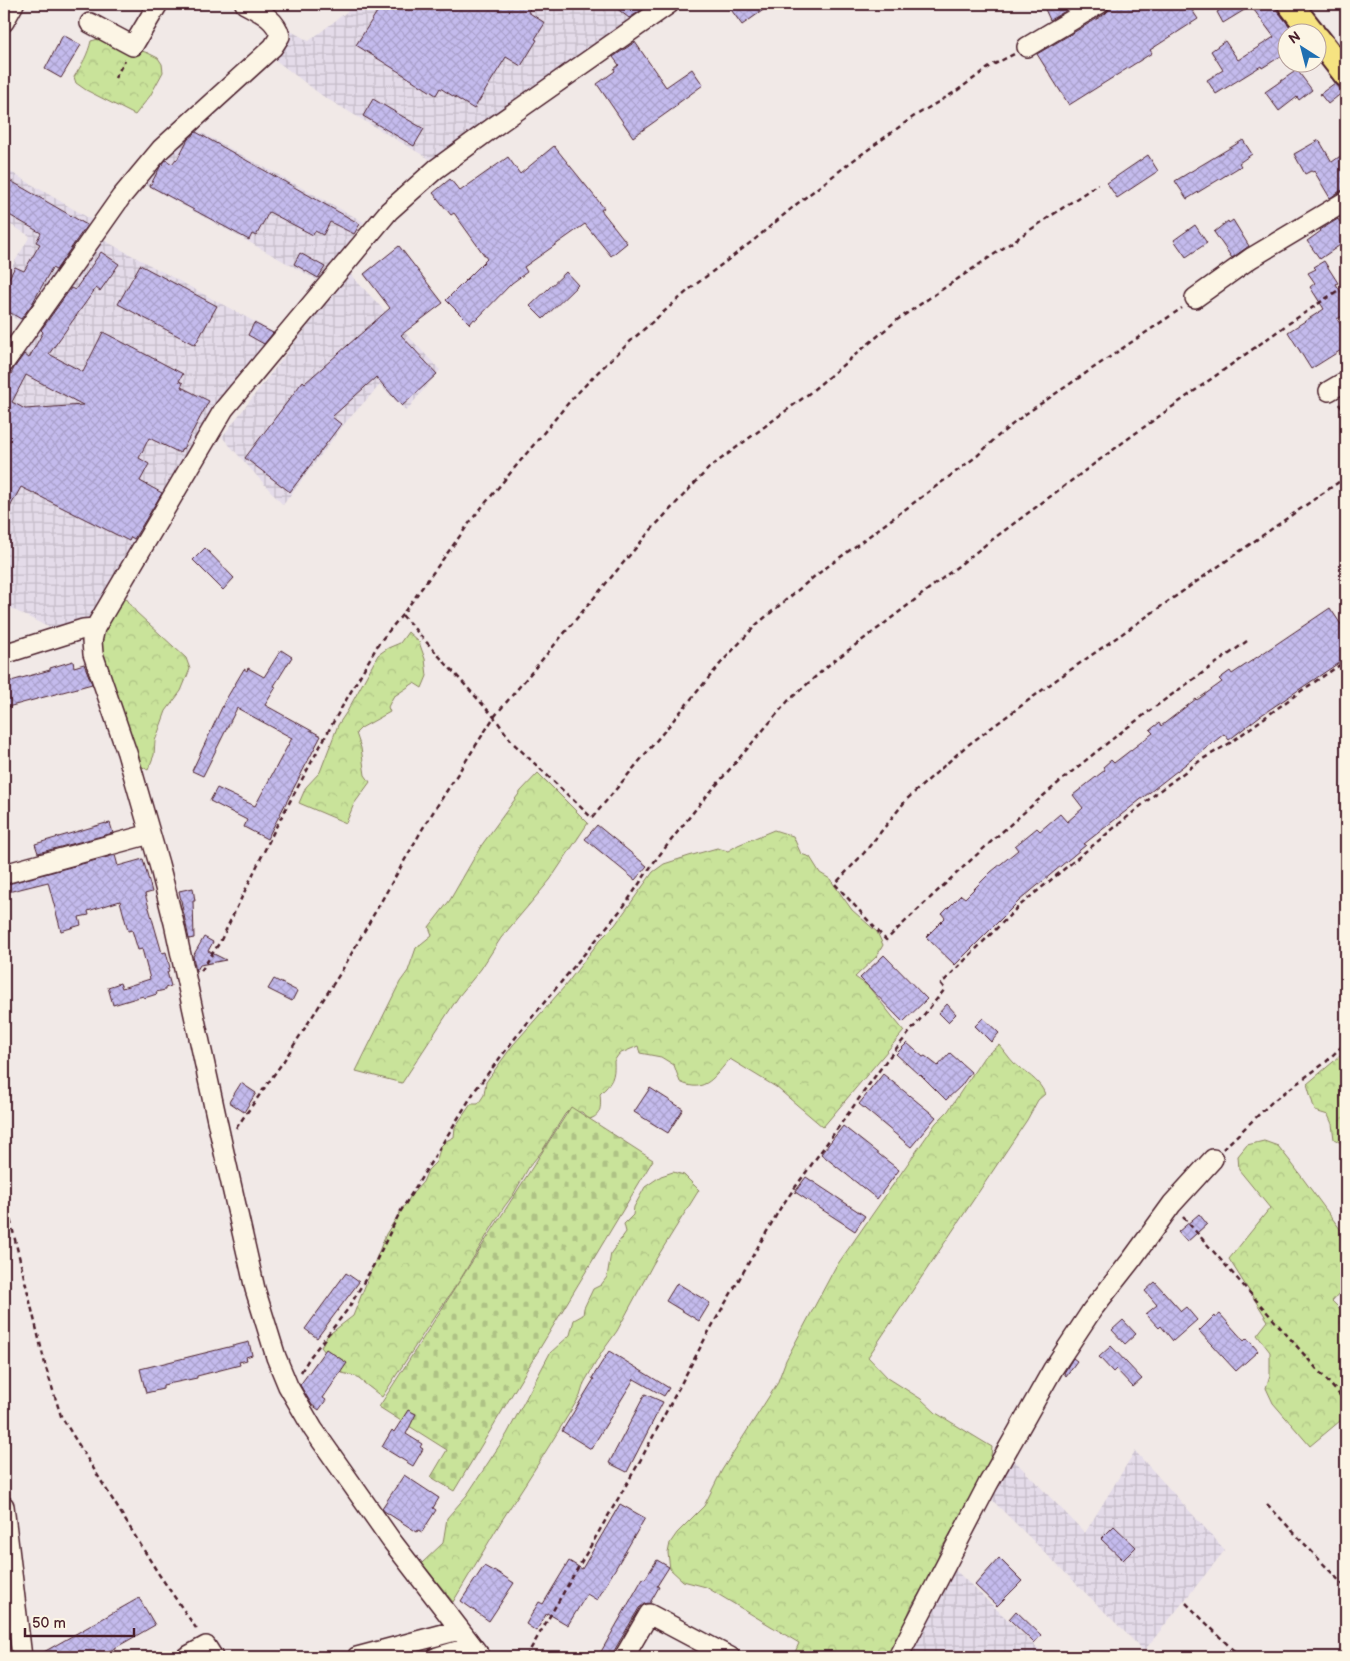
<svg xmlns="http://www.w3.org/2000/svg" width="1350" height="1661" viewBox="0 0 1350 1661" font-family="'Balsamiq Sans',sans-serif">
  <defs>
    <pattern id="industrial-grid" width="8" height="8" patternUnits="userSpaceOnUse" patternTransform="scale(1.25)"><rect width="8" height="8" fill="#e4dbe9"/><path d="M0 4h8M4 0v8" fill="none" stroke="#c5bcc8"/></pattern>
    <pattern id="forest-crowns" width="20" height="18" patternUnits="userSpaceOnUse" patternTransform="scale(1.25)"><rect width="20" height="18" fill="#c9e39a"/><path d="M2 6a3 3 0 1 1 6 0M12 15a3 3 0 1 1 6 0" fill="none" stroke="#aec285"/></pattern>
    <pattern id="cemetery-stones" width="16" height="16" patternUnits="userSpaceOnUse" patternTransform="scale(1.25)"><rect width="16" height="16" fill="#c9e39a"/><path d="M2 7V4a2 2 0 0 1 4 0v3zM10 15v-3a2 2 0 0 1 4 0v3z" fill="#aec285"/></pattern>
    <pattern id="building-cross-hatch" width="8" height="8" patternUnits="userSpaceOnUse" patternTransform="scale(1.25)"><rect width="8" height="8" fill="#c4bbed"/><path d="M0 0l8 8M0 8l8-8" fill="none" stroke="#aaa0cb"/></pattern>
  </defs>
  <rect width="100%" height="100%" fill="#f1e9e7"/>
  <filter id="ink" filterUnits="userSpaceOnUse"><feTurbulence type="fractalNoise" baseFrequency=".02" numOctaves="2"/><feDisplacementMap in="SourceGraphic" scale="10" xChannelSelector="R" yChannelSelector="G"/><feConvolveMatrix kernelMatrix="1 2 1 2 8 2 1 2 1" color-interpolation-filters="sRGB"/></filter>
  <g filter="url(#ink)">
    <path fill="url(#industrial-grid)" d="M357,4H652L431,160L324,97L270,56L285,28L309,41Z
      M193,128L364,222L319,281L139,181Z
      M4,168L97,223L26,324L4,313V280L30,236L4,221Z
      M98,237L277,334L188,451L134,550L90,619L56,631L4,605V374Z
      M350,274L440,370L406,411L380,385L345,423L283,505L222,437L317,314Z
      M1135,1451L1225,1550L1144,1651L988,1496L1008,1454L1085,1533Z
      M951,1566L1047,1657H905Z"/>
    <path fill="url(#forest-crowns)" stroke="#8a8162" d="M102,38L148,53L158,58L162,64L163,72L150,96L135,115L86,90L76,83L74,77C82,65 88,54 91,41Z
      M126,598L136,612L186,658L190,669L181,691L166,711L155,741L154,755L148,770L139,765L97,650C100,631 109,608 126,598Z
      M408,632L419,642L425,659L427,676L422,688L414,683L393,697L388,707L390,712L361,728L356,733L361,748L365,775L370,782L354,804L346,823L299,803L306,787L320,772L338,725L348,710L378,655L388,648L400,643Z
      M538,773L588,823L550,880L501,938L481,969L459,996L402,1083L356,1071L400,982L408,971L416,948L432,935L429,927L450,900L481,846L521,791Z
      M774,830L793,836L801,854L810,857L820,873L830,879L852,910L877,932L883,945L877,956L855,977L868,986L904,1031L823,1127L776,1087L730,1059C715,1075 706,1095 680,1082L674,1065L661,1057L640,1053L638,1046L619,1054L614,1061C615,1077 612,1083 600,1094C601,1105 602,1115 590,1119L586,1117L582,1112H577L570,1109L565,1114L542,1151L529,1167L513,1195L504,1207L458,1283L433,1319L382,1397L355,1376L342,1373L321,1347L327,1336L353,1316L386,1234L412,1194L423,1182L428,1170L436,1162L441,1146L446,1141L454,1137L455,1127L471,1104H478L484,1095L486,1082L513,1045L565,986L600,940L615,925L653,872L664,864L689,856L717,848L728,851L738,845Z
      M999,1045C1004,1050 1009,1058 1014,1063C1025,1073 1039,1079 1045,1094L1038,1100L1027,1120L868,1357L888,1378L921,1399L936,1413L992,1447L990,1466L940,1551L935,1568L912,1605L900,1634L888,1657H793L799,1643L706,1587L683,1581L670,1569L668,1553L670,1543L677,1533L704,1506L722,1470L777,1384L786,1360L835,1268L936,1123L948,1111L984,1057Z
      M1346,1051V1146L1334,1139L1332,1124L1328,1115L1315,1111L1307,1084Z
      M1264,1141L1278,1146L1290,1161L1346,1237V1285L1332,1301L1346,1315V1416L1310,1446L1273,1403L1266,1388L1270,1375V1352L1257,1335L1268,1321L1229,1259L1270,1208L1239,1170L1238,1156L1247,1145Z
      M673,1172L684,1175L699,1190L653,1264L617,1331L602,1352L584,1383L580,1396L538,1464L502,1520L453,1602L422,1563L443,1543L447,1518L467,1495L507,1434L550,1353L570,1335L574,1320L583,1315L584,1308L593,1289L601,1285L607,1277L611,1253L626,1232L624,1224L633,1215L634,1207L645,1187L661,1176Z"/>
    <path fill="url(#cemetery-stones)" stroke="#8a8162" d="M571,1107L653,1160L454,1491L431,1477L447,1450L379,1407Z"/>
    <path fill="url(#building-cross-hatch)" stroke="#4a1f2b" fill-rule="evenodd" d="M382,4H533L528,12L545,23L535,39L537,40L521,66L506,57L474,109L440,88L436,95L356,45Z
      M611,4H645L639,12L629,18Z
      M727,4H772L742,25Z
      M1050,4H1072L1074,6L1050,20L1044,7Z
      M1110,4H1188L1198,19L1150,50L1152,53L1069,105L1037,54L1105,14L1109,10Z
      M1230,4H1272L1294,32H1288V54L1286,53L1262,68L1261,66L1216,94L1207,80L1223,70L1211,51L1225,41L1238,60L1274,37L1251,6L1223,23L1217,12Z
      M63,35L81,45L61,78L45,69Z
      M635,42L666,87L692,69L703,85L677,104L678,105L633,137L597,84L615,71L614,69L619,65L613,57Z
      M1297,70L1312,90L1299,100L1297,97L1279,111L1265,92Z
      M1335,83L1343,92L1328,104L1320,94Z
      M373,99L424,129L414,146L363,116Z
      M196,132L360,224L354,234L330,222L323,235L315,231L313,235L269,212L256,236L252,234L249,240L150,186L160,167L166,160L172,164L176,159L177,160L188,139Z
      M1243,140L1252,154L1239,163L1241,166L1187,199L1175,181Z
      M1319,140L1332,162L1346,152V190L1340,191L1330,198L1314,171L1313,172L1311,171L1305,174L1294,154Z
      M554,146L604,208L601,210L627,243L611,256L585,224L524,267L527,272L512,283L476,320L474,319L470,324L446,300L487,259L454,213L451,215L433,193L450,179L460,191L508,157L520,174Z
      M1148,155L1158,171L1117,198L1107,183Z
      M4,177L87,225L56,270L52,268L32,304L21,319L4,309V287L15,267L24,271L40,244L36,242L41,233L4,212Z
      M1346,217V241L1320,259L1307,241L1321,231L1320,230L1338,219L1340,222Z
      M1233,220L1249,246L1232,258L1214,232L1228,221L1229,223Z
      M1195,225L1207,243L1186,257L1174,240Z
      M399,246L443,303L401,335L437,374L402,406L376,377L332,417L341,424L290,492L245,458L303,381L305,383L390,308L364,274Z
      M101,252L119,264L100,291L96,288L49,354L83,372L103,332L183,374L179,381L183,383L181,387L209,401L183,449L182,448L180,453L149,438L139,458L149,464L140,481L162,493L134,539L131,537L129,541L21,487L4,518V388L14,368L24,354L29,358L43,332L41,330L71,288L75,290ZM26,375L83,405L25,409L12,402Z
      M300,253L325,267L318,278L294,264Z
      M1324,261L1338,283L1336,284L1346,300V314L1337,319L1346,333V347L1311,369L1288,332L1324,309L1310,287L1315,283L1308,273L1316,269L1314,267Z
      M140,265L217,306L195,345L118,304Z
      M566,272L578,285L543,319L530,306Z
      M254,323L273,333L264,344L248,335Z
      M205,548L234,578L223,590L193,560Z
      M1330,608L1346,632V658L1260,716L1229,740L1224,734L1084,844L1086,845L1019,901L955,965L926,937L945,918L942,914L961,895L965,898L991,872L1018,850L1015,846L1037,828L1040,831L1060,814L1067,822L1083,808L1073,795L1105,770L1103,767L1111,760L1114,763L1153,733L1150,730L1159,723L1161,726L1196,699L1197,700L1222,682L1219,679L1230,671L1232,674Z
      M281,650L292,657L274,686L276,687L265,705L321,736L267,839L244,827L247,820L210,801L217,788L255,806L292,738L237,708L203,776L192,771L225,701L244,669L247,671L248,668L264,677Z
      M73,661L74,667L84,664L92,684L4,708V683L50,670V668Z
      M106,823V824L110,823L113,833L38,853L35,844Z
      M597,825L647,866L635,880L585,839Z
      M115,855L118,866L143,859L152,892L145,894L162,953L166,952L170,968L168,969L169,971L167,972L171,986L165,988V990L156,992L157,994L144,998L143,996L113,1005L108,987L120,983L122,988L150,979L142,949L138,950L132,930L128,931L120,901L88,911L89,915L79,917L81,925L61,931L48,882L4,893V885Z
      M193,888L195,901H193L194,938L189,939L179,891Z
      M204,937L213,942L208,951L226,960L200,965L196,972L193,956Z
      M884,955L927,999L903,1022L860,978Z
      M274,979L297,991L292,1001L268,989Z
      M947,1004L956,1014L948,1022L939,1013Z
      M983,1018L999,1033L991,1042L975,1026Z
      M907,1043L923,1057L925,1056L938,1066L950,1053L971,1072L961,1086L946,1100L920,1074L919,1075L896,1054Z
      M883,1074L936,1117L911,1147L859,1104Z
      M241,1083L256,1093L244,1112L229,1102Z
      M650,1088L683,1109L668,1133L634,1112Z
      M843,1126L899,1170L877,1199L821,1154Z
      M806,1177L865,1216L855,1231L795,1192Z
      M1199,1214L1207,1224L1187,1242L1178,1232Z
      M346,1273L359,1282L317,1338L305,1329Z
      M1155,1282L1181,1311L1186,1307L1197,1320L1173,1341L1161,1326L1159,1328L1146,1314L1157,1305L1145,1291Z
      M677,1283L710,1303L699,1321L666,1301Z
      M1220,1314L1244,1341L1247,1338L1258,1351L1236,1371L1199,1331L1214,1316L1215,1318Z
      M1123,1320L1136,1334L1125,1344L1112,1330Z
      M249,1342L252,1355L246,1357L247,1360L239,1362L240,1365L197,1376V1378L163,1385V1389L146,1393L140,1369Z
      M1111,1346L1142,1379L1133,1387L1116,1369L1113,1372L1099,1357Z
      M326,1349L347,1363L323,1398L326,1400L319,1410L312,1405L300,1385Z
      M609,1351L669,1388L664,1396L634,1379L591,1449L562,1431L594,1379L592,1378Z
      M1073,1358L1077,1361L1066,1376L1064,1373Z
      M645,1394L663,1402L627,1472L609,1463Z
      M408,1410L416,1414L406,1434L422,1444L420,1447L423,1449L413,1466L382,1447L392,1430L394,1432Z
      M404,1475L439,1498L433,1508L436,1510L422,1532L418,1530L417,1532L384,1511L382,1508Z
      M620,1504L645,1518L597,1600L587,1594L568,1625L547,1613L536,1631L526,1624L539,1602L543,1604L569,1561L582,1569Z
      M1114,1526L1136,1547L1123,1560L1101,1539Z
      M999,1558L1022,1581L997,1606L975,1585Z
      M657,1560L669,1567L657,1586L659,1587L650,1603L644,1604L639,1608L614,1651L613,1657H598L643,1578L645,1579Z
      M484,1566L493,1571L494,1570L514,1583L489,1621L461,1601Z
      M139,1598L155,1625L108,1652L112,1657H35Z
      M1016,1611L1041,1635L1034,1643L1009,1619Z"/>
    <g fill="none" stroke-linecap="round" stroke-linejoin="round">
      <defs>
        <path id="minor" d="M4,22L14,4
          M90,23L133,46L158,4
          M1027,47L1099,4
          M1195,298L1251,258L1346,201
          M4,363L121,197L161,149L273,47L280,36C276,19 260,12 245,4
          M1329,391L1346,381
          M4,654L83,629L95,628
          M4,874L150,834
          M4,1506L22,1657
          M186,1657L206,1646L213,1657
          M357,1657L459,1630
          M437,1657L457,1651L461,1657
          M481,1657L391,1540L313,1429L288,1386L276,1357L255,1289L223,1148L174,923L159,864L127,753L93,654L92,641L95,628L224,409L389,211L436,169L495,126L669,4
          M624,1657L649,1614L730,1657
          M898,1657L988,1484L1053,1369L1092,1310L1132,1259L1172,1204L1213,1159"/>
        <path id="major" d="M1290,4L1312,32
          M1318,39L1346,75"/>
      </defs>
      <use href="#minor" stroke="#4a1f2b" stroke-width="22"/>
      <use href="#major" stroke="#4a1f2b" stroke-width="28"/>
      <path stroke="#4a1f2b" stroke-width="2.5" stroke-dasharray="5 4" stroke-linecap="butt" d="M115,78L125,60
        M1339,404L1346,414
        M402,615L494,717L513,743L592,818L721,663L757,624L815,576L977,456L998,436L1024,415L1182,308
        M1247,641C1202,674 1154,706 1110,741C1031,803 958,871 886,940L835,884L864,853L907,799L964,748L1056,680L1346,477
        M201,971L220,942L276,827L335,719L379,643L402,615L473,518L570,401L598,372L634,338L691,288L754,240L798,203L851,162L913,117L955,92L991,66L1014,54
        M236,1128L283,1062L341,972L423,828L494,717L650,531L709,468L807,395L897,320L1098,184
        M1223,1149L1273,1101L1326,1062L1346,1042
        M4,1194L46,1368L61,1416L158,1573L198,1631
        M1183,1217L1346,1402
        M301,1372L310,1357L348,1309L376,1261L399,1214L476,1089L519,1033L624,906L654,862L695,810L788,701L831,663L880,627L989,542L1133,435L1285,326L1340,289
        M1267,1504L1346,1588
        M1186,1603L1240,1657
        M526,1657L640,1461L708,1333L781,1207L886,1061L945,989L941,984L1018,907L1159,791L1201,760L1230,743L1301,691L1346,661"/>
      <use href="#minor" stroke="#fcf5e5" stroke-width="19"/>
      <use href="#major" stroke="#f6e381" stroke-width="24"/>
    </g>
  </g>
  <rect width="1350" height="1661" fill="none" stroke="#fcf5e5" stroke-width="20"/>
  <rect x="10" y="10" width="1330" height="1641" fill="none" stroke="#4a1f2b" stroke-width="2" filter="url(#ink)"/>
  <g transform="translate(1302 48) rotate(324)"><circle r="24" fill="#fcf5e5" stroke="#b59f9b"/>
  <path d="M0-4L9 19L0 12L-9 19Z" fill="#1f6fb2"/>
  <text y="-8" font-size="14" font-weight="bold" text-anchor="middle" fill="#4a1f2b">N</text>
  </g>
  <path d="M25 1628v8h109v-8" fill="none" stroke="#4a1f2b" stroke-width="2.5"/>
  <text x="32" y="1628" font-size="15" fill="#4a1f2b" stroke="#fcf5e5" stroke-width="4" paint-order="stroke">50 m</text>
</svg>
